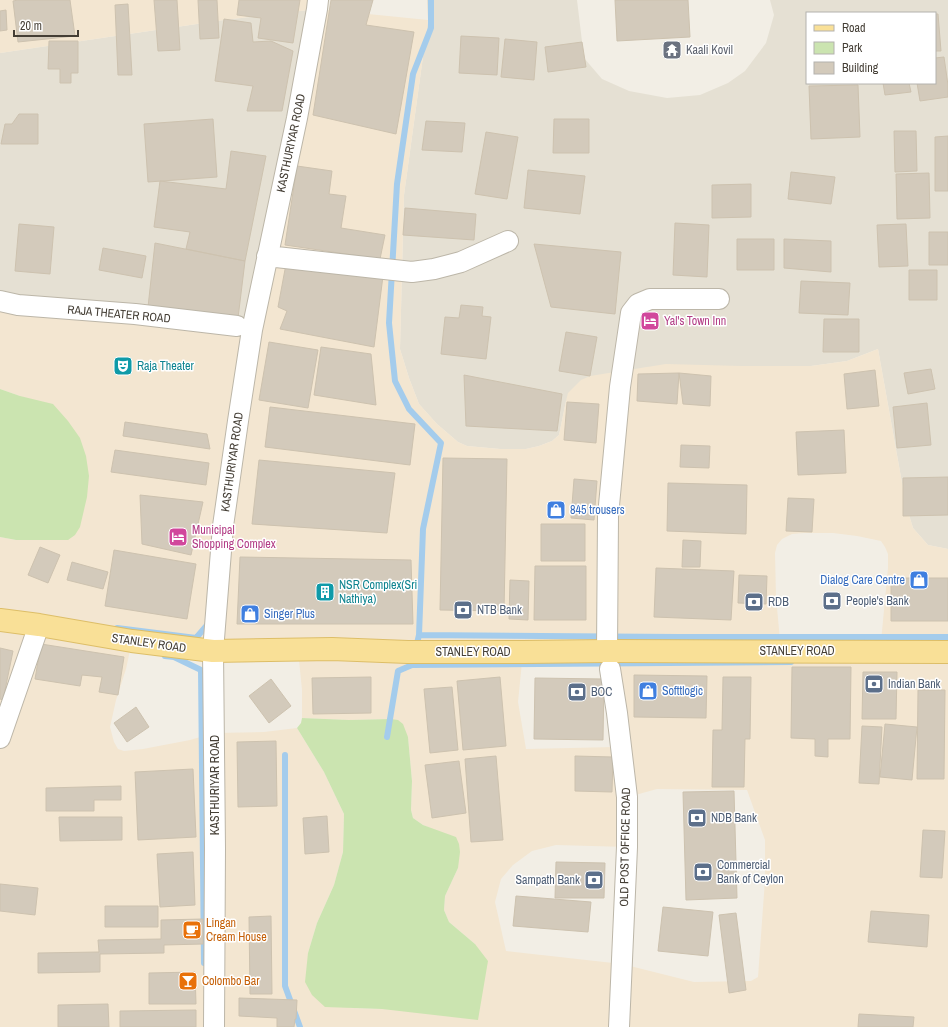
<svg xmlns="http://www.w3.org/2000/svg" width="948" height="1027" viewBox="0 0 948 1027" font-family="'Archivo Narrow',sans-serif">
  <rect width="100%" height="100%" fill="#f2eee5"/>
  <path fill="#e5e0d3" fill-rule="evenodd" d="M427,0H577L584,58L602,79L629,91L667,98L700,95L728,83L745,71L766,43L774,15L770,0H948V549L928,545L913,528L906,505L878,349L847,361L811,366H741L566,401L559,435L552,441L539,446L526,449H500L467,446L458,442L437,424L419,404L409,378L400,349L404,195L428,20ZM807,13H935V83H807Z
    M317,9L252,330L0,301V53L224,20Z"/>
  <path fill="#f3e6d1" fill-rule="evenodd" d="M0,0H318V9L428,20L404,195L400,349L409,378L419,404L437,424L458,442L467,446L500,449H526L539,446L552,441L559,435L566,401L568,393L581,380L590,376L666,364L741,366H811L847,361L878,349L906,505L913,528L928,545L948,549V1027H0V537L16,540L20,396L0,389V301L252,330L317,9L224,20L0,53ZM804,533H833L857,536L881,541L885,547L888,554V568L880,652L781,651L776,597L775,553L777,545L782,539L792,534ZM132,641L298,650L302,690V718L349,720L391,719L408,737L412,781L411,810L413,818L423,825L435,830L458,868L445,896L444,910L449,922L475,944L382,1009L350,1008L308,953L317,923L334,885L343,852L344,814L324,772L297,728L264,732L214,733L190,740L143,749L124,751L118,749L114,742L110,727L116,700L126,669ZM607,651L615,747L526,749L518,702L523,652ZM657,789L747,790L765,840V880L758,977L751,981L694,982L622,964L506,951L495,902L501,879L513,865L532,851L556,845L627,847L628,797Z"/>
  <path fill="#cbe4b0" d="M0,389L20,396L53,404L68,421L80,438L86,456L89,476L87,497L80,527L75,535L68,540H16L0,537Z
    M302,718L349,720L391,719L398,720L403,724L408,737L412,781L411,810L413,818L423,825L456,837L459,844L460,852L458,868L445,896L444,910L449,922L475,944L488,961L478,1020L382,1009L325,1007L312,995L305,982L308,953L317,923L334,885L343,852L344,814L324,772L297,728L301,723Z"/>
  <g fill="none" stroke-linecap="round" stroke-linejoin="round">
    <path stroke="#a4ccec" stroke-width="6" d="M117,628L196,638L208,624V620
      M419,635L678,637H948
      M165,656L174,657L201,670L204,963
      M412,665L791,662
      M387,737L398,671L412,665L419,635L423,529L441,443L409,409L395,381L389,323L397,184L413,74L431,28V0
      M285,755V986L300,1027"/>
  </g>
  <path fill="#d3cabb" stroke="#cdc2af" d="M18,0H70L75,36L18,42L13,1Z
    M154,0H177L180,50L158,51Z
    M198,0H217L219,38L200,39Z
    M239,0H300L293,43L258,38L261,18L237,15Z
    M331,0H373L366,25L414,32L396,134L313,115Z
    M615,0H688L690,37L617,41Z
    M128,4L132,75H118L115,5Z
    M6,10L7,30L0,31V11Z
    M935,14H938L941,51H935Z
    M224,19L251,23L253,42L271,41L293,51L282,111H247L253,86L215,81Z
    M461,36L499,38L497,75L459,73Z
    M505,39L537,42L534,80L501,77Z
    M49,41H78V73H71V83H60V69H48Z
    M582,42L586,67L548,72L545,47Z
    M944,57L948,85V97L920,101L917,83H935V58Z
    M883,83H909L911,92L885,95Z
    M858,85L860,137L811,139L809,86Z
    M19,114H38V144H1L5,124H12Z
    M213,119L217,177L148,182L144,124Z
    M554,119H589V153H553Z
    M426,121L465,123L462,152L422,150Z
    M894,131H916L917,171L895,172Z
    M486,132L518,137L507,199L475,194Z
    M948,136V191H935V137Z
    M231,151L266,156L245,261L186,249L190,232L154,227L160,181L226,189Z
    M297,166L332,171L329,194L346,196L341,228L385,235L380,259L285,245Z
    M528,170L585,176L580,214L524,208Z
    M791,172L835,177L831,204L788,199Z
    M929,173L930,218L897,219L896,174Z
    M751,184V217L712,218V185Z
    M405,208L476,214L474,240L403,235Z
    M675,223L709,225L707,277L673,275Z
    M19,224L54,227L50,274L15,271Z
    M906,224L908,266L879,267L877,225Z
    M929,232H948V265H929Z
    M737,239H774V270H737Z
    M784,239L831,241V272L784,268Z
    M155,243L245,261L237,326L148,307Z
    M534,244L621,252L615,314L551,307Z
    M103,248L146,256L142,278L99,270Z
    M286,264L383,276L374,347L280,329L287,311L278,307Z
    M909,270H937V300H909Z
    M801,281L850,283L848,315L799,313Z
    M461,305L483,307L482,316L491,317L486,359L441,354L445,317L459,318Z
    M824,319H859V352H823Z
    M566,332L597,337L590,376L559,371Z
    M269,342L318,350L308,408L259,400Z
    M321,347L371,354L376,405L314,395Z
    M931,369L935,389L908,394L904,373Z
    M875,370L879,406L847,409L844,374Z
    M679,373L677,404L637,401L638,374Z
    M679,373L711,376L710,406L683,404Z
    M464,375L562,394L557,431L466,426Z
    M567,402L599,404L596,443L564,440Z
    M927,403L931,445L897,448L893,407Z
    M270,407L415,424L410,465L265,447Z
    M125,422L207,434L210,449L123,436Z
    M844,430L846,473L798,475L796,432Z
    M681,445L710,446L709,468L680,467Z
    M115,450L209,463L206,485L111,472Z
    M443,458L507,459L504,611L440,610Z
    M259,460L395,473L387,533L252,524Z
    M948,477V515L903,516V478Z
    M574,479L597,481L594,520L571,518Z
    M668,483L747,485L746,534L667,531Z
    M140,495L203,502L191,555L142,544Z
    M788,498L814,499L812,532L786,531Z
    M541,524H585V561H541Z
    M683,540L701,541L700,567H682Z
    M40,547L60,555L48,583L28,575Z
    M114,550L196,564L187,619L105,606Z
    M240,557L411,560L413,624H237Z
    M72,562L108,572L103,589L67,580Z
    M535,566H586V620H534Z
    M656,568L734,571L731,620L654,617Z
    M739,575L767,576L766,604L738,603Z
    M891,578H948V621H891Z
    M510,580L529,581L528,620L509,619Z
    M41,644L124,657L118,695L99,692L102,677L82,675L80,686L35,679Z
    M0,648L13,651L3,700L0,699Z
    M792,667H851L850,739H828V757L815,756V739L791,738Z
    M863,672H897L896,719H862Z
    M634,675L707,676L706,718L634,717Z
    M371,677V713L313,714L312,678Z
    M500,677L506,746L463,750L457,681Z
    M723,677H751L750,739H745L744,787H712L713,730H722Z
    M535,678L604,679L603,740L534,739Z
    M271,679L291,706L269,723L249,696Z
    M452,687L458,750L430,753L424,689Z
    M918,690H945L944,779H917Z
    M136,707L149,727L127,742L114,723Z
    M885,724L917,727L912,780L880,777Z
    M862,726L882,727L879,784L859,783Z
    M276,741L277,806L238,807L237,742Z
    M496,756L503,840L471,842L465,759Z
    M575,756L613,757L612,792L575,791Z
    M459,761L466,813L432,818L425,765Z
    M193,769L196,837L138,840L135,772Z
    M121,786V800H94V811H46V788Z
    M734,791L737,898L686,900L683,792Z
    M327,816L329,852L305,854L303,818Z
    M59,817H122V840L60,841Z
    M923,830L945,831L942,878L920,877Z
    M193,852L195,905L160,907L157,854Z
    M556,862L605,863L604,898H555Z
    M0,884L38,888L35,915L0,911Z
    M516,896L591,902L588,932L513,926Z
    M105,906H158V927H105Z
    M663,907L713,912L708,956L658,951Z
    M871,911L929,915L927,947L868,942Z
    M736,913L746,990L729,993L719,915Z
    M271,916L272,994H250L249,917Z
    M203,919V944L164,945V953L100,954V972L38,973V953L99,952L98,940L161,939V920Z
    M195,972L196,1004H149V973Z
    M239,998L297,1000L296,1019H295L294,1027H277V1018L239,1016Z
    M108,1004L109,1027H58V1005Z
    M196,1010V1027H120V1011Z
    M859,1014L914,1017L913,1027H858Z"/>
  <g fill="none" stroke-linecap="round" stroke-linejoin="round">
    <defs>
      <path id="street" d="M267,256L412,272L434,269L461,262L508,241
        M0,301L18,305L135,314L237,326
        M607,651L608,516L620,387L631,313L638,304L650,299H719
        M610,669L617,713L627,797V847L619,1027
        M0,738L39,625
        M214,1027L215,848L213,651L223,526L238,421L252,330L297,118L317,9L318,0"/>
      <path id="primary" d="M0,620L39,625L132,641L213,651L332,649L408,652H523L607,651L948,652"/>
    </defs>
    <use href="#street" stroke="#bcb6a8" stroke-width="22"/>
    <use href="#primary" stroke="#ddbe68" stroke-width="24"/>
    <use href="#street" stroke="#fff" stroke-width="20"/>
    <use href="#primary" stroke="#f9e097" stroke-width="22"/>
  </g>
  <defs>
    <symbol id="temple-square" viewBox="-11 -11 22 22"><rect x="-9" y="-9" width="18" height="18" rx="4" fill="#6b7280" stroke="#fff"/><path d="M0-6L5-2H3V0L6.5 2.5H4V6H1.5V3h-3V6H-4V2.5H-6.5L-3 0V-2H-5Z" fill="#fff"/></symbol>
    <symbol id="hotel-square" viewBox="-11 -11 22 22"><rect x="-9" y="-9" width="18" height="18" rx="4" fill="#d1479c" stroke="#fff"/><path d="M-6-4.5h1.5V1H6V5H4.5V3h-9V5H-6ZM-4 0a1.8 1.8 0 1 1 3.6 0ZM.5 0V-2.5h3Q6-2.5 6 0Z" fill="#fff"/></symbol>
    <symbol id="theatre-square" viewBox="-11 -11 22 22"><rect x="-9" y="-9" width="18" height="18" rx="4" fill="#0f9aa8" stroke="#fff"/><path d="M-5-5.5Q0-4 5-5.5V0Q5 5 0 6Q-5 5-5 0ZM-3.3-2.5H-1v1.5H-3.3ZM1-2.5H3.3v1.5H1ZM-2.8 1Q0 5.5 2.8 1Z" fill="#fff"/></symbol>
    <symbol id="shop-square" viewBox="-11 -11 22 22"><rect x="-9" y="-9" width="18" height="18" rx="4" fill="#3f7fe0" stroke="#fff"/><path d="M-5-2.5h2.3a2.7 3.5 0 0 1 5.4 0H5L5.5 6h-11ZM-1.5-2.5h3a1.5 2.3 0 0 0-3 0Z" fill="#fff"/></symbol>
    <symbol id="building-square" viewBox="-11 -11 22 22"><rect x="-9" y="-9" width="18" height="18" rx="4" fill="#0f9aa8" stroke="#fff"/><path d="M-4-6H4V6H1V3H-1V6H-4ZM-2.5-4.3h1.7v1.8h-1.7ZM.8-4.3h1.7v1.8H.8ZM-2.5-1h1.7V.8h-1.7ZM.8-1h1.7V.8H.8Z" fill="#fff"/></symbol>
    <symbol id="bank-square" viewBox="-11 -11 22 22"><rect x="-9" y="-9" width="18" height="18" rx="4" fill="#5c6f8a" stroke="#fff"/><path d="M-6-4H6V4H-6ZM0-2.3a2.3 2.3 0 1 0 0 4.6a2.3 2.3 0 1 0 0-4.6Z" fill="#fff"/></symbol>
    <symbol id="cafe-square" viewBox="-11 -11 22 22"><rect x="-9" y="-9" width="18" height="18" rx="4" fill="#e8710a" stroke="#fff"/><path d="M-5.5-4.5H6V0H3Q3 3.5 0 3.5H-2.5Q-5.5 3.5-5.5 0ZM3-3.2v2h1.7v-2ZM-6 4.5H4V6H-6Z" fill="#fff"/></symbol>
    <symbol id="bar-square" viewBox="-11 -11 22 22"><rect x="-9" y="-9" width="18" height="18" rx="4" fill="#e8710a" stroke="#fff"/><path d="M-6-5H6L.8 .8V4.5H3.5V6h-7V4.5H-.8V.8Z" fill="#fff"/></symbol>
  </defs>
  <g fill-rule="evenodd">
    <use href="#temple-square" x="661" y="39" width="22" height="22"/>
    <use href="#hotel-square" x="639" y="310" width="22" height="22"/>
    <use href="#theatre-square" x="112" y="355" width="22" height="22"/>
    <use href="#shop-square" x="545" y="499" width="22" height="22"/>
    <use href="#hotel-square" x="167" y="526" width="22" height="22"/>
    <use href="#shop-square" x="908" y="569" width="22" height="22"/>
    <use href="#building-square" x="314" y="581" width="22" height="22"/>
    <use href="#bank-square" x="821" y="590" width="22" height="22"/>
    <use href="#bank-square" x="743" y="591" width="22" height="22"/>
    <use href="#bank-square" x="452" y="599" width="22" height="22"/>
    <use href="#shop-square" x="239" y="603" width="22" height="22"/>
    <use href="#bank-square" x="863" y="673" width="22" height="22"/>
    <use href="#shop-square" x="637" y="680" width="22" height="22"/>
    <use href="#bank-square" x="566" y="681" width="22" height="22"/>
    <use href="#bank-square" x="686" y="807" width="22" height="22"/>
    <use href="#bank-square" x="692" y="861" width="22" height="22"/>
    <use href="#bank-square" x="583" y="869" width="22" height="22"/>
    <use href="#cafe-square" x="181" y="919" width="22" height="22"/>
    <use href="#bar-square" x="177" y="970" width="22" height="22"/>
  </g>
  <g text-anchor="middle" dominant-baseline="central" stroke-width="3" stroke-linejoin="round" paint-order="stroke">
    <g font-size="12" fill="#5b616d" stroke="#fff" text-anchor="start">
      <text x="686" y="50">Kaali Kovil</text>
    </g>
    <g font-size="12" fill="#443e35" stroke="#fff">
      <text transform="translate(291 143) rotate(-78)">KASTHURIYAR ROAD</text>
      <text transform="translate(119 314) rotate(5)">RAJA THEATER ROAD</text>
      <text transform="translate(232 462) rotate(-82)">KASTHURIYAR ROAD</text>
      <text transform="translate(149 643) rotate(8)">STANLEY ROAD</text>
      <text x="797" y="651">STANLEY ROAD</text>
      <text x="473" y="652">STANLEY ROAD</text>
      <text transform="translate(215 785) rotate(-90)">KASTHURIYAR ROAD</text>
      <text transform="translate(625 847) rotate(-89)">OLD POST OFFICE ROAD</text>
    </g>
    <g font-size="12" fill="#b23c85" stroke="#fff" text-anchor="start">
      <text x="664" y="321">Yal's Town Inn</text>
      <text x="192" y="530">Municipal<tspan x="192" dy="14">Shopping Complex</tspan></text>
    </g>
    <g font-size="12" fill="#0d838f" stroke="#fff" text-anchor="start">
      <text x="137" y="366">Raja Theater</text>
      <text x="339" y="585">NSR Complex(Sri<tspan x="339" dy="14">Nathiya)</tspan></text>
    </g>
    <g font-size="12" fill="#366cbe" stroke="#fff" text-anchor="start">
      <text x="570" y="510">845 trousers</text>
      <text x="905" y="580" text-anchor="end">Dialog Care Centre</text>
      <text x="264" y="614">Singer Plus</text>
      <text x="662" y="691">Softtlogic</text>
    </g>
    <g font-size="12" fill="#4e5e75" stroke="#fff" text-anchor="start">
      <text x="846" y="601">People's Bank</text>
      <text x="768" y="602">RDB</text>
      <text x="477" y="610">NTB Bank</text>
      <text x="888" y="684">Indian Bank</text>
      <text x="591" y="692">BOC</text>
      <text x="711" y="818">NDB Bank</text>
      <text x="717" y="865">Commercial<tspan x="717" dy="14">Bank of Ceylon</tspan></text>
      <text x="580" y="880" text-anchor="end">Sampath Bank</text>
    </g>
    <g font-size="12" fill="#c56008" stroke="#fff" text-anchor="start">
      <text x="206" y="923">Lingan<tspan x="206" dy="14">Cream House</tspan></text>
      <text x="202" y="981">Colombo Bar</text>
    </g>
  </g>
  <rect x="806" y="12" width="130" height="72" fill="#ffffff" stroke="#b4b2ae"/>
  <rect x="814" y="25" width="20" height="6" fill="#f9e097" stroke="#b4b2ae"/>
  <text x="842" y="32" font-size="12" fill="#443e35">Road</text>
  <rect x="814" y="42" width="20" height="12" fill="#cbe4b0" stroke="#b4b2ae"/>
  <text x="842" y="52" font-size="12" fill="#443e35">Park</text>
  <rect x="814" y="62" width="20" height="12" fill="#d3cabb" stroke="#b4b2ae"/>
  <text x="842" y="72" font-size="12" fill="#443e35">Building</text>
  <path d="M14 30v6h64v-6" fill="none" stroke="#443e35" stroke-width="2"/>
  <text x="20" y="30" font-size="12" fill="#443e35" stroke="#ffffff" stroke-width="3" paint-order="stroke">20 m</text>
</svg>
